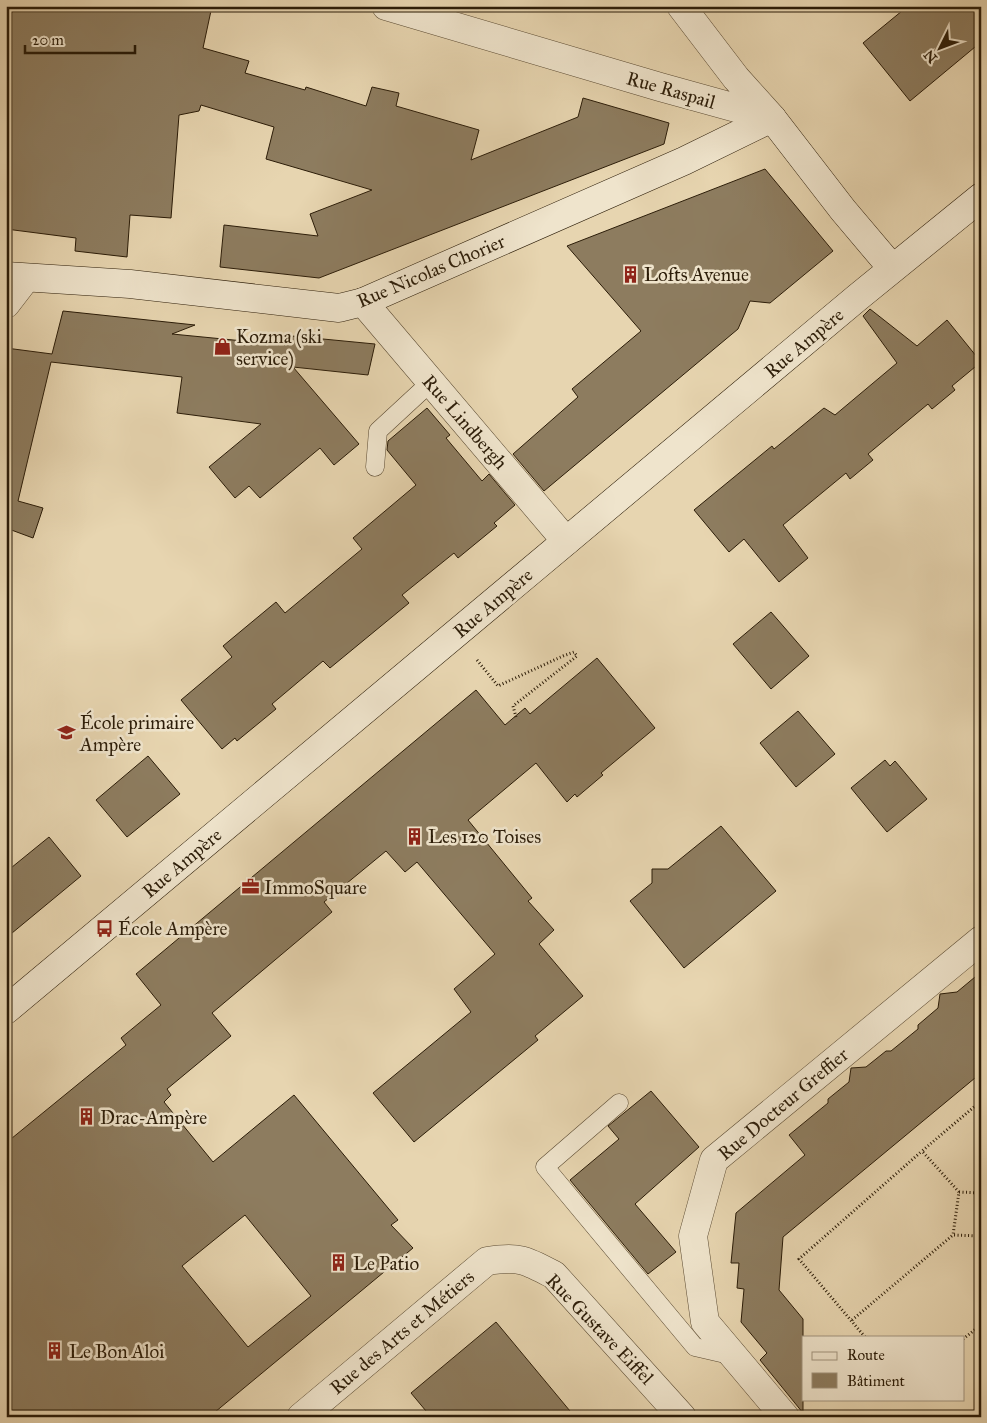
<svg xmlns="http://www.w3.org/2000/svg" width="987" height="1423" viewBox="0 0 987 1423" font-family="'IM FELL Great Primer',serif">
  <rect width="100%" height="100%" fill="#e7d5b0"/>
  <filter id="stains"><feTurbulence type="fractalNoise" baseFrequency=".004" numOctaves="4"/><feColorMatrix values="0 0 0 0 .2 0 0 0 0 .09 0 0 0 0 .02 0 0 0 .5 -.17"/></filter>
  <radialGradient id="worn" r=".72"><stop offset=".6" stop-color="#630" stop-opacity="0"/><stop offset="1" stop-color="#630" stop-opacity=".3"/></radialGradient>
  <path fill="#8d7c5f" stroke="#2b1c08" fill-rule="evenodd" d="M6,6H212L203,48L249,61L245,73L305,90L306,87L366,106L372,87L399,93L396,106L479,130L471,160L578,117L583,98L669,123L664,144L319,278L220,267L224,225L318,236L310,214L372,190L266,159L274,127L201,105L199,111L179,115L171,218L130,215L127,257L75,251L76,238L6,229Z
    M908,6H981V42L910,101L863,43Z
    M765,169L833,251L770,303L750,301L738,329L544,491L513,454L578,397L572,389L641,331L567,246Z
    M870,309L917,346L947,320L981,362L952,386L955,390L932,409L928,404L868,454L873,460L850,479L846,473L783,525L808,558L779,582L744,539L729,552L694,510L772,446L774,449L824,408L835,415L897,363L863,316Z
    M63,311L195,325L172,334L264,343L271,334L375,344L368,375L293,367L359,444L334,465L320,448L260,498L249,486L235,498L209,467L261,424L177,413L182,377L51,362L18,501L43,508L33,538L6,528V348L52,354Z
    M427,408L450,435L446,438L482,481L489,474L515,505L494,523L497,526L458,558L454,553L402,595L409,603L330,668L323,661L272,704L276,709L237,741L235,738L222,749L181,700L232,657L223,646L276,602L285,613L362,549L353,538L416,485L387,450L388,441Z
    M771,612L809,656L771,689L733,644Z
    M597,658L655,728L601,773L603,775L577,797L575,794L567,802L536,763L468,820L532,898L528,901L554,930L539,944L583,996L535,1036L538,1040L414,1142L373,1093L471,1012L454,989L495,954L417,862L405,872L386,851L324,902L332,912L212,1013L231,1036L167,1089L171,1095L164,1102L213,1162L294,1095L398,1220L391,1225L413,1248L209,1417H6V1143L126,1045L121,1038L161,1005L136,974L476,690L505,725L525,708L530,714ZM245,1215L311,1296L248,1347L182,1266Z
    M798,711L835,754L796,787L760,743Z
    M148,756L180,794L127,837L96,800Z
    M885,760L890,766L895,761L927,799L887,832L851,788Z
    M721,826L776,891L684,968L630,901L652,883V869H668Z
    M49,837L81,876L6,938V872Z
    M981,972V1073L783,1237L779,1290L803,1319V1413L760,1360L767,1353L741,1322L744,1289L737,1288L739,1263H731L736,1213L805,1155L789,1135L828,1103V1099L849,1082L851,1068L866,1067L886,1051H891L918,1029V1025L938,1008L940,994L957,992Z
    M651,1091L699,1147L635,1204L676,1252L648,1274L570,1180L619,1139L608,1126Z
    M496,1322L575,1417H431L411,1393Z"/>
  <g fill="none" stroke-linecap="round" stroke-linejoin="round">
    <defs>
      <path id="lane" d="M375,467L378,431L431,382
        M619,1103L545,1167L695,1347L734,1356"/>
      <path id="street" d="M386,6L660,87L772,118
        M681,6L736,78L772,118
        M363,302L566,541
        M6,304L26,278
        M301,1417L487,1261C520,1256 526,1260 554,1275L682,1417
        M785,1417L705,1322L693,1236L714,1160L981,940"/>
      <path id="secondary" d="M6,276L130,284L339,308L363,302L684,161L772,118L843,210L892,268
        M6,1010L858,297L981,197"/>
    </defs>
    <use href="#lane" stroke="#5a4a32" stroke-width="19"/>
    <use href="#street" stroke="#5a4a32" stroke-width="29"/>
    <use href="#secondary" stroke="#2b1c08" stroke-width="29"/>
    <path stroke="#2b1c08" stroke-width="3" stroke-dasharray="1 2.5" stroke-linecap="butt" d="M477,660L498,686L563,656L574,652L577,656L513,706L516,717
      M959,1192L922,1151L981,1101
      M981,1193L959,1192L953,1235L981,1236
      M852,1320L953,1235
      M865,1337L799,1259L922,1151
      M963,1339L981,1325"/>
    <use href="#lane" stroke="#efe4cc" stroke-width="18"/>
    <use href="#street" stroke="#efe4cc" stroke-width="28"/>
    <use href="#secondary" stroke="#efe4cc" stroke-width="28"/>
  </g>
  <defs>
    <symbol id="building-bare" viewBox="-9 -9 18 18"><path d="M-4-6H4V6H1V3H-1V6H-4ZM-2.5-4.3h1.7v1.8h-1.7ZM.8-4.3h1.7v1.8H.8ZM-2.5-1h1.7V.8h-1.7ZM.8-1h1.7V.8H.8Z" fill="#8f2418" stroke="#efe4cc" stroke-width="2.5" paint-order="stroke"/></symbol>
    <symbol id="shop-bare" viewBox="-9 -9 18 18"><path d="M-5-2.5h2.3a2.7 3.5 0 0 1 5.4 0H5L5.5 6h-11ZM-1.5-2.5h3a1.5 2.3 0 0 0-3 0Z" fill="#8f2418" stroke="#efe4cc" stroke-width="2.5" paint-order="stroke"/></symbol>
    <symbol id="school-bare" viewBox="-9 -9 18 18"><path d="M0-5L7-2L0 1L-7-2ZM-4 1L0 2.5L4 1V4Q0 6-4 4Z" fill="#8f2418" stroke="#efe4cc" stroke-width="2.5" paint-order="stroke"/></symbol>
    <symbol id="office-bare" viewBox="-9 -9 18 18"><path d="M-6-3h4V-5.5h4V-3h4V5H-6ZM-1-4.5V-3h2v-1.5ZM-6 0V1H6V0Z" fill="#8f2418" stroke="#efe4cc" stroke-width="2.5" paint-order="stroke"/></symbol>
    <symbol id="bus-bare" viewBox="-9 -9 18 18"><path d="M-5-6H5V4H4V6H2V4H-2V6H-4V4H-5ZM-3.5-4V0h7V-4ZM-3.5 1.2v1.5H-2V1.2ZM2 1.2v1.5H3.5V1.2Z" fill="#8f2418" stroke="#efe4cc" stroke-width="2.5" paint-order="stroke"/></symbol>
  </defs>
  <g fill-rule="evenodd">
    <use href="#building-bare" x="618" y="262" width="25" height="25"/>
    <use href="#shop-bare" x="210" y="334" width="25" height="25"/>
    <use href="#school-bare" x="54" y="720" width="25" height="25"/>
    <use href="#building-bare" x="402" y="824" width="25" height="25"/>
    <use href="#office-bare" x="238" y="874" width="25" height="25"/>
    <use href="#bus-bare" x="92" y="916" width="25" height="25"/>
    <use href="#building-bare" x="74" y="1104" width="25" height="25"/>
    <use href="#building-bare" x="326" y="1250" width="25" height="25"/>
    <use href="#building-bare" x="42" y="1338" width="25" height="25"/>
  </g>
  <g text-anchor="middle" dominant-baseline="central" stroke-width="5" stroke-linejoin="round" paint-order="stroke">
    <g font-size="19" fill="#2b1c08" stroke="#efe4cc">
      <text transform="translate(671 90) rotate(16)">Rue Raspail</text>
      <text transform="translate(431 271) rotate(-23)">Rue Nicolas Chorier</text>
      <text transform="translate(804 343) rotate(-40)">Rue Ampère</text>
      <text transform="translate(465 422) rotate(49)">Rue Lindbergh</text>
      <text transform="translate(493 603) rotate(-40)">Rue Ampère</text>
      <text transform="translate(182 863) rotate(-40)">Rue Ampère</text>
      <text transform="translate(783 1104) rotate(-40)">Rue Docteur Greffier</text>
      <text transform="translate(600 1329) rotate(46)">Rue Gustave Eiffel</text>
      <text transform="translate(402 1332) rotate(-40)">Rue des Arts et Métiers</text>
    </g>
    <g font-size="19" fill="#2b1c08" stroke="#efe4cc" text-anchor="start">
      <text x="644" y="274">Lofts Avenue</text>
      <text x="236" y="336">Kozma (ski<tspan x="236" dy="22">service)</tspan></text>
      <text x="80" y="722">École primaire<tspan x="80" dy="22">Ampère</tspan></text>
      <text x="428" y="836">Les 120 Toises</text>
      <text x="264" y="887">ImmoSquare</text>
      <text x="118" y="928">École Ampère</text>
      <text x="100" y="1117">Drac-Ampère</text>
      <text x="353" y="1263">Le Patio</text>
      <text x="69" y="1351">Le Bon Aloi</text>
    </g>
  </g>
  <rect width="987" height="1423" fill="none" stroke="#e7d5b0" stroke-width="25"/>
  <rect x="8" y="8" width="972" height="1408" fill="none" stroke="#2b1c08" stroke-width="2.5"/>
  <rect x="12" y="12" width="962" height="1398" fill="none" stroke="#2b1c08"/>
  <rect x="802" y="1336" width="162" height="65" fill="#efe4cc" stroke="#a1947e"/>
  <rect x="812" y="1352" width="25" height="8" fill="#efe4cc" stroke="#a1947e"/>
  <text x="847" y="1360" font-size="15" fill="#2b1c08">Route</text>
  <rect x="812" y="1373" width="25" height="15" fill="#8d7c5f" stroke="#a1947e"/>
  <text x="847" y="1386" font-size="15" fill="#2b1c08">Bâtiment</text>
  <g transform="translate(940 48) rotate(228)" stroke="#efe4cc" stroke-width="4" paint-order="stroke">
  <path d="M0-4L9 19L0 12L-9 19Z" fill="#2b1c08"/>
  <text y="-8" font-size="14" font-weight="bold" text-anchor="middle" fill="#2b1c08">N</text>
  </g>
  <path d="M25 45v8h110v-8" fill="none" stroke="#2b1c08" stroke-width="2.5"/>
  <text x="32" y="45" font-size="15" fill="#2b1c08" stroke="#efe4cc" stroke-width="4" paint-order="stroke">20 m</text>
  <rect width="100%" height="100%" filter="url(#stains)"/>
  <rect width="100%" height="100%" fill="url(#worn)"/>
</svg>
